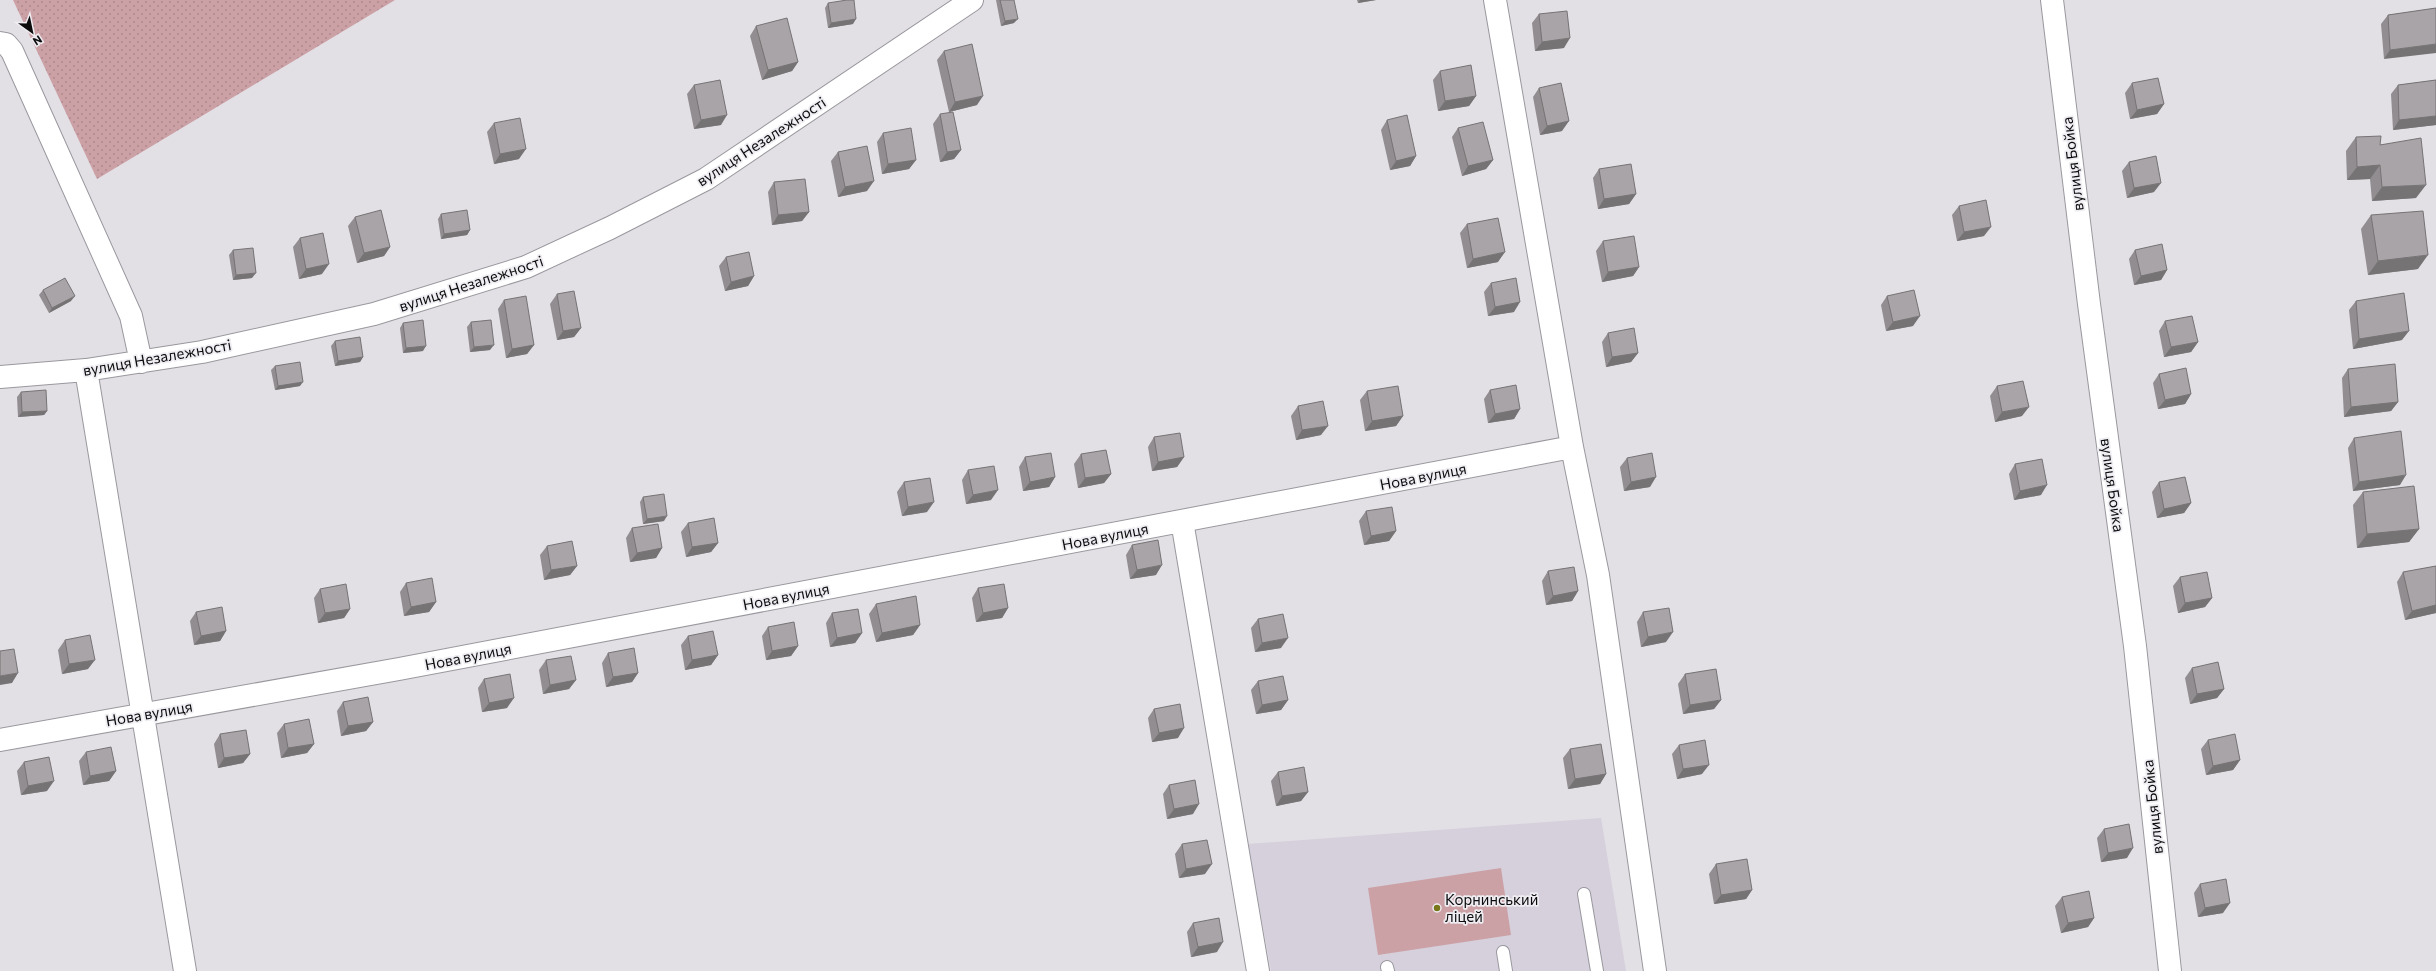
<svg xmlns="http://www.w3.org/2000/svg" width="2436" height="971" viewBox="0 0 2436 971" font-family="Commissioner,sans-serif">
  <defs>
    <pattern id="green-dots" width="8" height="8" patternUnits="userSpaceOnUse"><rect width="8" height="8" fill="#cca1a6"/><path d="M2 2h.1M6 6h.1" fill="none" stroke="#ae898e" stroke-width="1.8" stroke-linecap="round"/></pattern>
  </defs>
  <rect width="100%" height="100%" fill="#e2dfe5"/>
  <path fill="#d5d0dc" d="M1601,818L1626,971H1271L1248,844Z"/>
  <path fill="url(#green-dots)" d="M13,0H395L97,179Z"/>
  <path fill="#cca1a6" d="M1501,868L1511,935L1378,955L1368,888Z"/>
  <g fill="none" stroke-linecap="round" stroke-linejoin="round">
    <defs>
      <path id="lane" d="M1584,894L1597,971
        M1503,952L1506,971
        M1387,967L1388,971"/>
      <path id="street" d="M1495,0L1572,447L1598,575L1655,971
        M2052,0L2089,304L2135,646L2170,971
        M0,43L6,44L12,51L131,316L141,362
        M86,370L185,971
        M0,377L86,370L202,352L374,314L526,267L610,228L706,179L972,0
        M1182,521L1258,971
        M0,740L399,669L1572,447"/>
    </defs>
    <use href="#lane" stroke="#9a989e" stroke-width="14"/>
    <use href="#street" stroke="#9a989e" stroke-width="24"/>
    <use href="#lane" stroke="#fff" stroke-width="12"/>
    <use href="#street" stroke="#fff" stroke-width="22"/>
  </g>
  <path fill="#918d90" d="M996,0H1014V23L1001,26Z
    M1357,0H1376L1358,3Z
    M828,3L853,24L828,28L825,8Z
    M2436,8L2384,59L2381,24L2388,15Z
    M1539,14L1564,48L1535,51L1532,23Z
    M756,26L798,62L792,71L762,80L750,36Z
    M944,51L977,105L949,112L937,60Z
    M1440,71L1476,96L1469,106L1438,111L1433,80Z
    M2436,80V125L2393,130L2391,94L2398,85Z
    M2132,83L2164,104L2157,114L2130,119L2125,93Z
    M694,85L721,125L694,129L687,94Z
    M1539,88L1562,131L1540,135L1533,97Z
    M940,114L961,150L954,159L940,162L933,124Z
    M1387,120L1416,156L1410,166L1390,170L1381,130Z
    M494,123L519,159L494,164L487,132Z
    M1458,128L1493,160L1486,169L1462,176L1452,137Z
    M883,133L916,160L909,169L882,174L877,142Z
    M2356,137L2380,145L2416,198L2372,201L2370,179L2347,180L2346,151Z
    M838,152L867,191L838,197L831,161Z
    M2129,162L2154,192L2127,198L2122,171Z
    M1599,169L1636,194L1629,204L1598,209L1593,178Z
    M774,182L809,212L802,221L772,225L768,192Z
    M1959,206L1984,236L1957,241L1952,215Z
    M441,214L470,230L467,235L441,239L438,219Z
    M2371,215L2418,269L2368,275L2361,229Z
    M355,217L390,247L384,256L357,263L348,226Z
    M1467,224L1498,262L1467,268L1460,233Z
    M300,238L322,274L299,279L293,247Z
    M1603,241L1639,267L1633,276L1602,282L1596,251Z
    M233,250L252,278L233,280L229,255Z
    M2135,250L2167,270L2161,280L2134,285L2129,259Z
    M726,257L754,276L748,286L725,291L719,266Z
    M1491,283L1514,312L1488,316L1484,292Z
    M43,290L71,301L49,313L39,295Z
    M557,294L581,328L574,337L557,340L550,304Z
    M1887,296L1913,326L1886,331L1881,305Z
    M504,300L534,345L527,354L506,358L498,309Z
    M2356,301L2402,340L2353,349L2349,310Z
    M2165,321L2198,342L2191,352L2164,357L2159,331Z
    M471,322L490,350L470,352L467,327Z
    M403,323L423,351L403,353L400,328Z
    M1608,333L1638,353L1631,362L1606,367L1602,342Z
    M335,341L363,357L360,362L335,366L331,346Z
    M275,366L300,386L275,390L271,370Z
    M2348,369L2398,402L2391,411L2344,417L2342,378Z
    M2159,374L2191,394L2185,404L2158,409L2153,383Z
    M1997,386L2022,416L1995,422L1990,396Z
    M1490,390L1520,409L1514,419L1488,423L1484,399Z
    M1367,391L1403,416L1396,426L1365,431L1360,400Z
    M21,392L47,411L44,415L18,417L17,397Z
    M1298,406L1321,435L1296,440L1291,416Z
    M1154,437L1184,457L1177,467L1152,471L1148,447Z
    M2354,438L2400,485L2353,491L2348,448Z
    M1081,454L1111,474L1104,483L1078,488L1074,464Z
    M1025,457L1055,477L1049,487L1023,491L1019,467Z
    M1627,458L1650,487L1624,491L1620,467Z
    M2015,464L2041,495L2014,500L2009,474Z
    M968,470L991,500L966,504L962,480Z
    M904,482L927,512L902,516L897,492Z
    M2159,482L2191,503L2184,513L2157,518L2152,492Z
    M2363,492L2419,529L2409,542L2357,548L2353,505Z
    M643,497L664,521L643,524L640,502Z
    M1366,511L1396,531L1389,541L1364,545L1359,521Z
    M688,523L718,543L711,552L686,557L681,532Z
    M632,528L662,548L656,558L630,562L626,538Z
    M1132,545L1156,575L1130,579L1126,555Z
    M547,546L577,566L570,575L544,580L540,555Z
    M2436,566V613L2405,620L2397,582L2403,572Z
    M1548,571L1578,591L1572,601L1546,605L1542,581Z
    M2180,577L2212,598L2205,607L2178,613L2173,586Z
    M406,583L436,602L429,612L404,616L400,592Z
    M978,588L1008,608L1002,618L976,622L972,598Z
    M320,589L350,609L344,618L318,623L314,598Z
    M876,604L920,625L913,635L876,642L869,614Z
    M196,612L226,631L220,641L194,645L190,621Z
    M1643,612L1666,642L1641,647L1637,622Z
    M832,613L862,633L855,643L830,647L826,623Z
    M1258,619L1281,648L1255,652L1251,628Z
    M768,627L798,646L791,656L766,660L762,636Z
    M688,636L718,655L711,665L685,670L681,645Z
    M65,640L88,669L62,674L58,650Z
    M608,653L638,673L632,682L606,687L602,663Z
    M546,660L576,680L569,689L543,694L539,670Z
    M2192,668L2224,689L2217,698L2190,704L2185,678Z
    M1685,674L1721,700L1714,709L1683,714L1678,684Z
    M484,679L507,708L482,712L478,688Z
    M1258,681L1288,700L1281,710L1256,714L1251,690Z
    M343,702L373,722L366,731L341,736L337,711Z
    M1154,709L1178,738L1152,742L1148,718Z
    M284,724L314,744L307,753L281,758L277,733Z
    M220,734L250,754L243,763L218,768L214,744Z
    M2208,740L2240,760L2233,770L2206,775L2201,749Z
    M1679,745L1702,774L1677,779L1672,754Z
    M1570,749L1606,774L1600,784L1568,789L1563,758Z
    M86,752L116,771L109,781L83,785L79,761Z
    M24,762L47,791L21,795L17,771Z
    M1278,772L1308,792L1301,801L1276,806L1271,781Z
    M1169,785L1193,814L1167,819L1163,794Z
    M2104,829L2127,858L2101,862L2097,838Z
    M1182,844L1205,874L1179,878L1175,854Z
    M1716,864L1752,890L1746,899L1714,904L1709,874Z
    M2200,884L2223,913L2198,917L2194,893Z
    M2062,897L2094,918L2088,927L2061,933L2055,906Z
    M1193,923L1217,952L1191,957L1187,932Z"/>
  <path fill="#767375" d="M1360,0H1376L1358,3Z
    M856,19L853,24L828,28L831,23Z
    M1018,19L1014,23L1001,26L1005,21Z
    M1570,38L1564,48L1535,51L1542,42Z
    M2436,44V53L2384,59L2390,50Z
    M798,62L792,71L762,80L768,70Z
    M983,96L977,105L949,112L955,102Z
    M1476,96L1469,106L1438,111L1445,101Z
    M2164,104L2157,114L2130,119L2137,110Z
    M727,115L721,125L694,129L701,120Z
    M2436,116V125L2393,130L2399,120Z
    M1569,121L1562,131L1540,135L1547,126Z
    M526,149L519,159L494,164L500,154Z
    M961,150L954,159L940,162L947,152Z
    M1416,156L1410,166L1390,170L1396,161Z
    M916,160L909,169L882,174L888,164Z
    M1493,160L1486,169L1462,176L1468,166Z
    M2380,165L2370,179L2347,180L2357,167Z
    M874,181L867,191L838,197L845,187Z
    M2161,183L2154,192L2127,198L2134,188Z
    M2426,185L2416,198L2372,201L2382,187Z
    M1636,194L1629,204L1598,209L1604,199Z
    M809,212L802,221L772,225L778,215Z
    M1991,227L1984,236L1957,241L1964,232Z
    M470,230L467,235L441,239L444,234Z
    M390,247L384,256L357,263L364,253Z
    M1505,252L1498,262L1467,268L1473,259Z
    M2428,255L2418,269L2368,275L2378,261Z
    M329,264L322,274L299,279L306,269Z
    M1639,267L1633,276L1602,282L1608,272Z
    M2167,270L2161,280L2134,285L2141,276Z
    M256,273L252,278L233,280L236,275Z
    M754,276L748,286L725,291L731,282Z
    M75,296L71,301L49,313L52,308Z
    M1520,302L1514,312L1488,316L1495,307Z
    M1920,316L1913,326L1886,331L1893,322Z
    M581,328L574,337L557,340L563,331Z
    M2409,331L2402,340L2353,349L2359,339Z
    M2198,342L2191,352L2164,357L2171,347Z
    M494,345L490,350L470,352L474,347Z
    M534,345L527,354L506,358L512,349Z
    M426,346L423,351L403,353L406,348Z
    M1638,353L1631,362L1606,367L1612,357Z
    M363,357L360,362L335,366L338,361Z
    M303,382L300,386L275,390L278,386Z
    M2191,394L2185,404L2158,409L2165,400Z
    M2398,402L2391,411L2344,417L2351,407Z
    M2029,407L2022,416L1995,422L2002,412Z
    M1520,409L1514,419L1488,423L1495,414Z
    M47,411L44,415L18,417L22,412Z
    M1403,416L1396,426L1365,431L1372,421Z
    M1328,426L1321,435L1296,440L1302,430Z
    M1184,457L1177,467L1152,471L1158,462Z
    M1111,474L1104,483L1078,488L1085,478Z
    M2406,475L2400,485L2353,491L2359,482Z
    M1055,477L1049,487L1023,491L1030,482Z
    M1656,477L1650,487L1624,491L1631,482Z
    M2047,485L2041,495L2014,500L2020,491Z
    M998,490L991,500L966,504L973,495Z
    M934,502L927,512L902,516L908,507Z
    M2191,503L2184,513L2157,518L2164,509Z
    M667,516L664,521L643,524L647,519Z
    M2419,529L2409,542L2357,548L2367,534Z
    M1396,531L1389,541L1364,545L1371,536Z
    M718,543L711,552L686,557L692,547Z
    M662,548L656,558L630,562L637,553Z
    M1162,565L1156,575L1130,579L1137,570Z
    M577,566L570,575L544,580L551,570Z
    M1578,591L1572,601L1546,605L1553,596Z
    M2212,598L2205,607L2178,613L2185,603Z
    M436,602L429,612L404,616L411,607Z
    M2436,605V613L2405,620L2412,611Z
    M1008,608L1002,618L976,622L983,613Z
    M350,609L344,618L318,623L325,613Z
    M920,625L913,635L876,642L882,633Z
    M226,631L220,641L194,645L201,636Z
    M1673,632L1666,642L1641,647L1648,637Z
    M862,633L855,643L830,647L837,638Z
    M1288,638L1281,648L1255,652L1262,643Z
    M798,646L791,656L766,660L772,651Z
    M718,655L711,665L685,670L692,660Z
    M95,660L88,669L62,674L69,664Z
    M18,673L12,683L0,685V676Z
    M638,673L632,682L606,687L613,677Z
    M576,680L569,689L543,694L550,685Z
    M2224,689L2217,698L2190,704L2197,694Z
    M514,698L507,708L482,712L489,703Z
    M1288,700L1281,710L1256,714L1262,705Z
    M1721,700L1714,709L1683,714L1690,705Z
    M373,722L366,731L341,736L348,726Z
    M1184,728L1178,738L1152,742L1159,733Z
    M314,744L307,753L281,758L288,748Z
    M250,754L243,763L218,768L224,758Z
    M2240,760L2233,770L2206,775L2213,766Z
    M1709,765L1702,774L1677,779L1683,769Z
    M116,771L109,781L83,785L90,776Z
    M1606,774L1600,784L1568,789L1575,779Z
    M54,781L47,791L21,795L28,786Z
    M1308,792L1301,801L1276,806L1282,796Z
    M1199,804L1193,814L1167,819L1174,809Z
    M2133,848L2127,858L2101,862L2108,853Z
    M1212,864L1205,874L1179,878L1186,869Z
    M1752,890L1746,899L1714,904L1721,895Z
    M2230,903L2223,913L2198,917L2205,908Z
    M2094,918L2088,927L2061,933L2068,923Z
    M1223,942L1217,952L1191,957L1198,947Z"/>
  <path fill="#a9a4a7" stroke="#767375" d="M847,0H854L856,19L831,23L828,3Z
    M1000,0H1014L1018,19L1005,21Z
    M2436,8V44L2390,50L2388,15Z
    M1567,11L1570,38L1542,42L1539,14Z
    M787,18L798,62L768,70L756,26Z
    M972,44L983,96L955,102L944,51Z
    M1471,65L1476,96L1445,101L1440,71Z
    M2158,78L2164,104L2137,110L2132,83Z
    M720,80L727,115L701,120L694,85Z
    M2436,80V116L2399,120L2398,85Z
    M1561,83L1569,121L1547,126L1539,88Z
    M953,112L961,150L947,152L940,114Z
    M1407,115L1416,156L1396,161L1387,120Z
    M520,118L526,149L500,154L494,123Z
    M1483,122L1493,160L1468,166L1458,128Z
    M911,128L916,160L888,164L883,133Z
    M2381,136L2380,145L2421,138L2426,185L2382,187L2380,165L2357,167L2356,137Z
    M867,146L874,181L845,187L838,152Z
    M2156,156L2161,183L2134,188L2129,162Z
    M1631,164L1636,194L1604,199L1599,169Z
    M805,179L809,212L778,215L774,182Z
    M1986,200L1991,227L1964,232L1959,206Z
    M381,210L390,247L364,253L355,217Z
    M467,210L470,230L444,234L441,214Z
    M2423,211L2428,255L2378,261L2371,215Z
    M1498,218L1505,252L1473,259L1467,224Z
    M323,233L329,264L306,269L300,238Z
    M1634,236L1639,267L1608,272L1603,241Z
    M2162,244L2167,270L2141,276L2135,250Z
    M253,248L256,273L236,275L233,250Z
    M749,252L754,276L731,282L726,257Z
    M65,278L75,296L52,308L43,290Z
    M1516,278L1520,302L1495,307L1491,283Z
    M1914,290L1920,316L1893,322L1887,296Z
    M574,291L581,328L563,331L557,294Z
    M2404,293L2409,331L2359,339L2356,301Z
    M526,296L534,345L512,349L504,300Z
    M2192,316L2198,342L2171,347L2165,321Z
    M423,320L426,346L406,348L403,323Z
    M491,320L494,345L474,347L471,322Z
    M1634,328L1638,353L1612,357L1608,333Z
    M360,337L363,357L338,361L335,341Z
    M300,362L303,382L278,386L275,366Z
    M2395,364L2398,402L2351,407L2348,369Z
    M2186,368L2191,394L2165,400L2159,374Z
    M2023,381L2029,407L2002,412L1997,386Z
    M1516,385L1520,409L1495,414L1490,390Z
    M1398,386L1403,416L1372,421L1367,391Z
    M46,390L47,411L22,412L21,392Z
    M1323,401L1328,426L1302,430L1298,406Z
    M2401,431L2406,475L2359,482L2354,438Z
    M1180,433L1184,457L1158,462L1154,437Z
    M1106,450L1111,474L1085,478L1081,454Z
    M1051,453L1055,477L1030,482L1025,457Z
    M1652,453L1656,477L1631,482L1627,458Z
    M2042,459L2047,485L2020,491L2015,464Z
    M994,466L998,490L973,495L968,470Z
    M2185,477L2191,503L2164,509L2159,482Z
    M930,478L934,502L908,507L904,482Z
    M2414,486L2419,529L2367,534L2363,492Z
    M664,494L667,516L647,519L643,497Z
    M1392,507L1396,531L1371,536L1366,511Z
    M714,518L718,543L692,547L688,523Z
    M658,524L662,548L637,553L632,528Z
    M1158,540L1162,565L1137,570L1132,545Z
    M572,541L577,566L551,570L547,546Z
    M2436,566V605L2412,611L2403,572Z
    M1574,567L1578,591L1553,596L1548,571Z
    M2207,572L2212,598L2185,603L2180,577Z
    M432,578L436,602L411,607L406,583Z
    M346,584L350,609L325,613L320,589Z
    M1004,584L1008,608L983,613L978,588Z
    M916,596L920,625L882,633L876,604Z
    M222,607L226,631L201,636L196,612Z
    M1669,608L1673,632L1648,637L1643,612Z
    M858,609L862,633L837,638L832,613Z
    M1283,614L1288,638L1262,643L1258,619Z
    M794,622L798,646L772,651L768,627Z
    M713,631L718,655L692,660L688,636Z
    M90,635L95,660L69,664L65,640Z
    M634,648L638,673L613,677L608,653Z
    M14,649L18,673L0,676V651Z
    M571,656L576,680L550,685L546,660Z
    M2218,662L2224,689L2197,694L2192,668Z
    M1716,669L1721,700L1690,705L1685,674Z
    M510,674L514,698L489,703L484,679Z
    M1283,676L1288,700L1262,705L1258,681Z
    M368,697L373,722L348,726L343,702Z
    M1180,704L1184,728L1159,733L1154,709Z
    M309,719L314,744L288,748L284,724Z
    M246,730L250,754L224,758L220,734Z
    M2235,734L2240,760L2213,766L2208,740Z
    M1705,740L1709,765L1683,769L1679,745Z
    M1601,744L1606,774L1575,779L1570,749Z
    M111,747L116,771L90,776L86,752Z
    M49,757L54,781L28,786L24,762Z
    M1304,767L1308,792L1282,796L1278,772Z
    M1195,780L1199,804L1174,809L1169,785Z
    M2129,824L2133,848L2108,853L2104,829Z
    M1207,840L1212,864L1186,869L1182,844Z
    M1747,859L1752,890L1721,895L1716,864Z
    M2226,879L2230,903L2205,908L2200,884Z
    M2089,891L2094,918L2068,923L2062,897Z
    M1219,918L1223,942L1198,947L1193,923Z"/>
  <circle fill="#79761c" stroke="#efedf2" stroke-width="1.5" cx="1437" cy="908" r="4"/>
  <g text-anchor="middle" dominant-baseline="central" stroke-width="3.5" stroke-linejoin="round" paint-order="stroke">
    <g font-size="15" fill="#0c0c0d" stroke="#efedf2">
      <text transform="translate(761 141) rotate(-33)">вулиця Незалежності</text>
      <text transform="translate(2072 164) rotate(-97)">вулиця Бойка</text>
      <text transform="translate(471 283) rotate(-18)">вулиця Незалежності</text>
      <text transform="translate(157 357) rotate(-10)">вулиця Незалежності</text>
      <text transform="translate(1423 476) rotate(-11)">Нова вулиця</text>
      <text transform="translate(2113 485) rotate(82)">вулиця Бойка</text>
      <text transform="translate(1105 536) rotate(-11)">Нова вулиця</text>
      <text transform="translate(786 596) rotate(-11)">Нова вулиця</text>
      <text transform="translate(468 656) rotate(-11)">Нова вулиця</text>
      <text transform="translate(149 713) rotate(-10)">Нова вулиця</text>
      <text transform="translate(2152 807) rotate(-96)">вулиця Бойка</text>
    </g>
    <g font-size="15" fill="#0c0c0d" stroke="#efedf2" text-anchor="start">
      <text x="1445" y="899">Корнинський<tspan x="1445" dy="17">ліцей</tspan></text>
    </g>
  </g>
  <g transform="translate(32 32) rotate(147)" stroke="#efedf2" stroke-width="3" paint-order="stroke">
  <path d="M0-3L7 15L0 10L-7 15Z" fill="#0c0c0d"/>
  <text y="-6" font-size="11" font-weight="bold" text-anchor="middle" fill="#0c0c0d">N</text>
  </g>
</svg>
